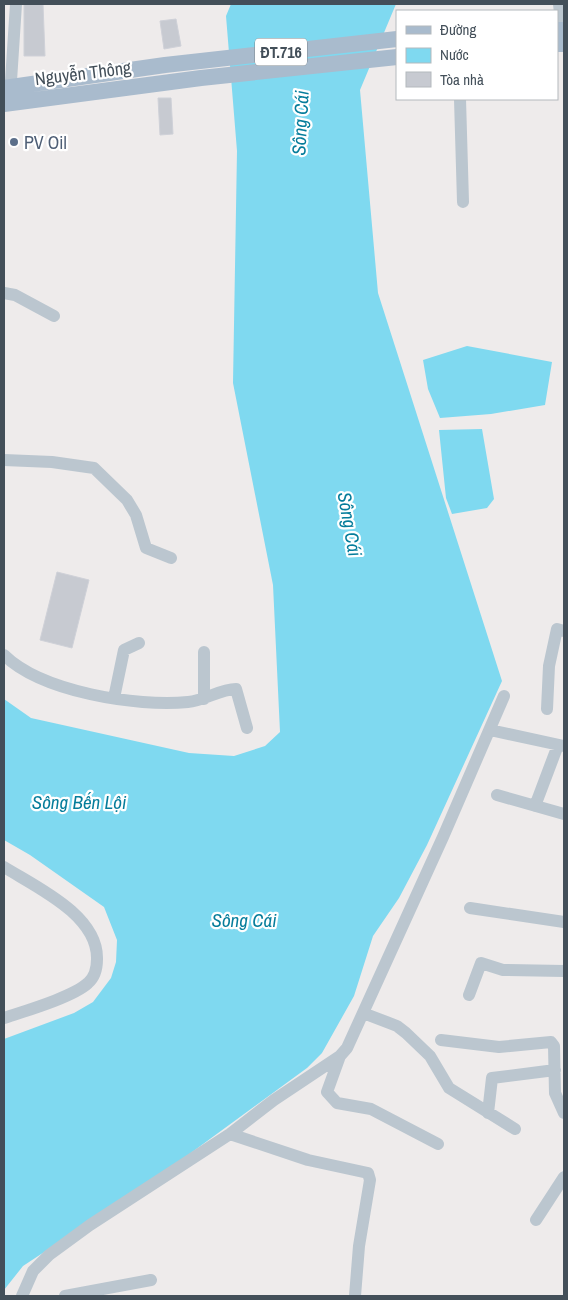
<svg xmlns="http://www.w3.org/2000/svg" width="568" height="1300" viewBox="0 0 568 1300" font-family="'Archivo Narrow',sans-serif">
  <rect width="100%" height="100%" fill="#eeebeb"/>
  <path fill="#7fd9f0" d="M231,4H396L360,90L378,293L502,681L427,845L399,898L373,936L354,996L322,1053L307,1068L158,1177L23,1266L4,1290V1039L74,1013L93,1002L111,978L116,962L117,940L104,907L30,855L4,840V699L31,718L189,753L234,756L265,746L280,732L273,585L233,383L237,151L226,16Z
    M467,346L552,362L545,405L491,414L440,418L428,389L423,360Z
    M482,429L494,499L487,508L452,514L446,498L439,430Z"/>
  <path fill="#c7cad1" stroke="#cfd1d8" d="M24,4H43L45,56H24Z
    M176,19L181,46L164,49L160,21Z
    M158,98H171L173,134L160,135Z
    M57,572L89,580L72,648L40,640Z"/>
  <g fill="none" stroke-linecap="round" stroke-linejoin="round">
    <path stroke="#bbc6cf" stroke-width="12" d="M559,4L563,39
      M10,96L16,4
      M460,99L463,202
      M4,293L15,295L54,316
      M4,460L52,462L94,468L127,500L136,515L146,548L171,558
      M204,652V699
      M4,655C42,692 136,707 188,702C204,701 220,689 236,689L247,728
      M114,698L124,650L139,643
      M547,709L549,666L557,629L564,631
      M490,730L564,746
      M497,795L564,814
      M535,806L558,745
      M4,867C36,887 98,915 97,959C97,967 95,977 88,983C73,997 25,1011 4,1018
      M470,908L564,922
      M469,995L481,963L503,970L564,971
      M363,1013L397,1026L406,1033L430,1056L449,1088L515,1129
      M441,1040L499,1047L551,1042L554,1046L555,1093L564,1113
      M340,1056L327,1092L337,1103L371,1109L438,1144
      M488,1113L492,1078L555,1070
      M230,1134L308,1160L368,1173L370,1180L359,1246L355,1296
      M536,1220L564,1177
      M22,1296L33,1271L49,1255L90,1225L230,1134L274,1100L340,1056L347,1048L443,837L504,696
      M65,1296L151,1280"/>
    <path stroke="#a9bbcd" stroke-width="16" d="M557,30H564
      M557,44H564
      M4,88L165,65L397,39
      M4,104L201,78L397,57"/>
  </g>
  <circle fill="#5c6f8a" stroke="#fff" stroke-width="2" cx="14" cy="142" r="5"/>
  <g text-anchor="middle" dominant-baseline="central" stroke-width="4.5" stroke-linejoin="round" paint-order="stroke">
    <rect fill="#fff" stroke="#7b848b" stroke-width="1" x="255" y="38.5" width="52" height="27" rx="4"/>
    <g font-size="16" font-weight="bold" fill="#434f59">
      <text x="281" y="52">ĐT.716</text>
    </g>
    <g font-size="18" fill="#434f59" stroke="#fff">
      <text transform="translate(83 73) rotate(-7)">Nguyễn Thông</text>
    </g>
    <g font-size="18" fill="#4e5e75" stroke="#fff" text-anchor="start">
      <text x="24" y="142">PV Oil</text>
    </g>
    <g font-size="19" font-style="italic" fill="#067d9b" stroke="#fff">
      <text transform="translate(300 123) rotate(-87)">Sông Cái</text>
      <text transform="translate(350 524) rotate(80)">Sông Cái</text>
      <text x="79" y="802">Sông Bến Lội</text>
      <text x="244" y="920">Sông Cái</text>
    </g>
  </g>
  <rect width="568" height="1300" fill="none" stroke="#434f59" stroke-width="10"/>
  <rect x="396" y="10" width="162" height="90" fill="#ffffff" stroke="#b4b9bd"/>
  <rect x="406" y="26" width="25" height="8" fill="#a9bbcd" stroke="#b4b9bd"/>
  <text x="440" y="35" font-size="15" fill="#434f59">Đường</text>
  <rect x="406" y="48" width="25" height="15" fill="#7fd9f0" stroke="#b4b9bd"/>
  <text x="440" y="60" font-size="15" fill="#434f59">Nước</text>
  <rect x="406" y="72" width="25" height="15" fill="#c7cad1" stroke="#b4b9bd"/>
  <text x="440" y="85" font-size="15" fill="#434f59">Tòa nhà</text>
</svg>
